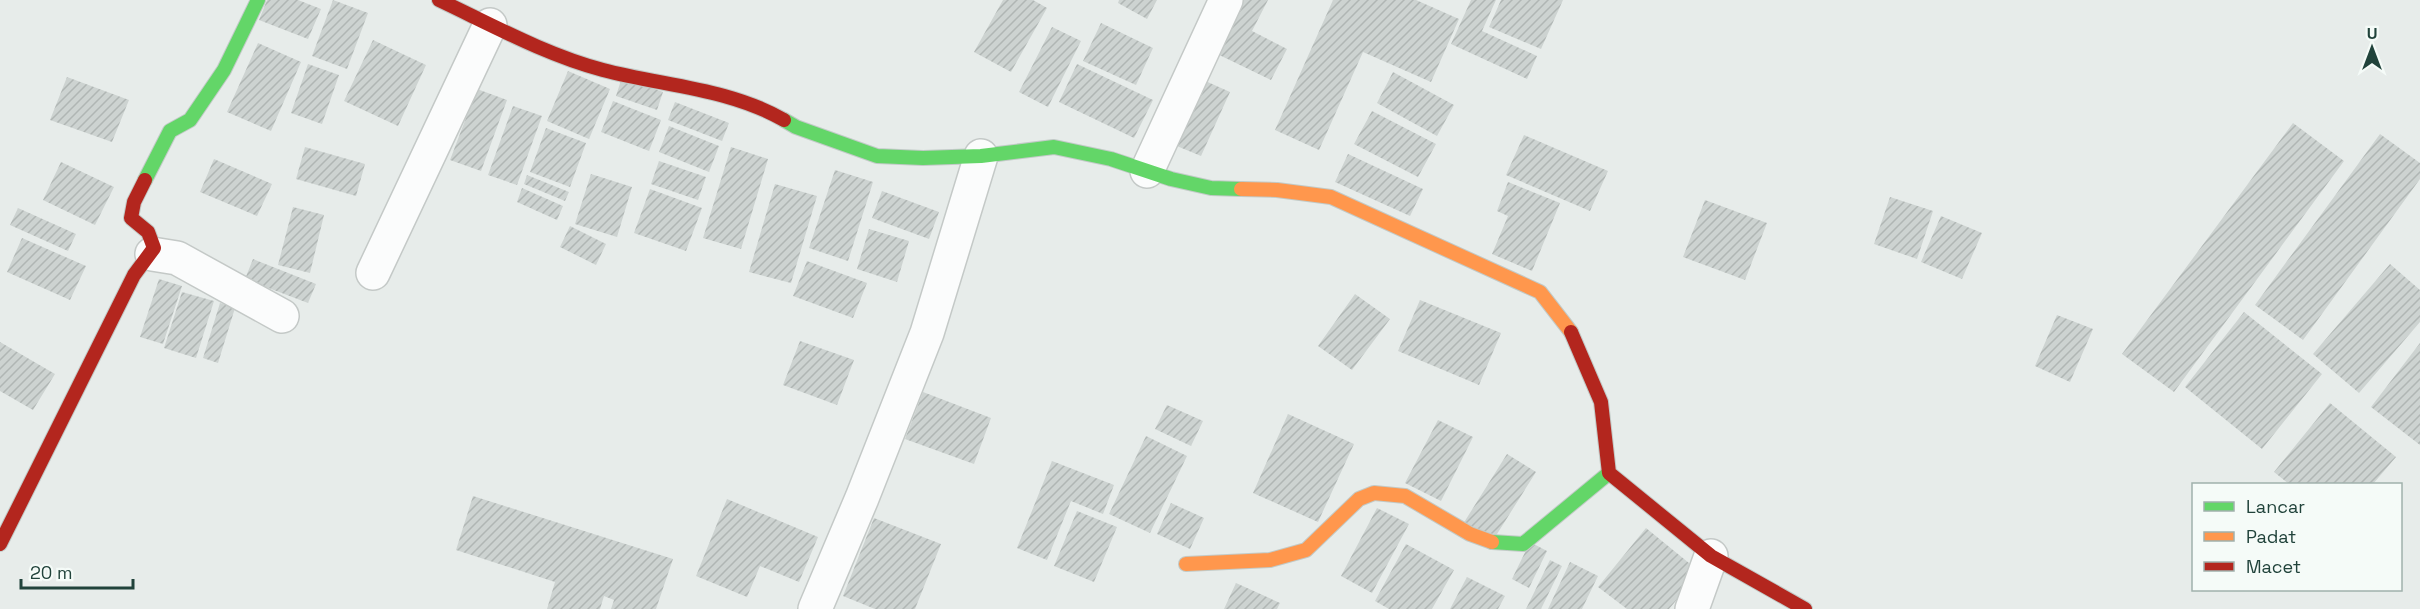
<svg xmlns="http://www.w3.org/2000/svg" width="2420" height="609" viewBox="0 0 2420 609" font-family="'Space Grotesk',sans-serif">
  <defs>
    <pattern id="building-hatch" width="6" height="6" patternUnits="userSpaceOnUse" patternTransform="scale(1.5)"><rect width="6" height="6" fill="#cdd3d1"/><path d="M-1 1l2-2M0 6l6-6M5 7l2-2" fill="none" stroke="#b0b6b4"/></pattern>
  </defs>
  <rect width="100%" height="100%" fill="#e7ecea"/>
  <path fill="url(#building-hatch)" d="M267,0H298L321,9L308,39L259,20Z
    M333,0L368,13L347,69L312,56Z
    M1003,0H1033L1047,8L1011,72L974,52Z
    M1119,0H1157L1147,19L1118,3Z
    M1239,0H1268L1252,31L1287,49L1271,80L1211,51Z
    M1333,0H1416L1459,19L1431,82L1363,52L1319,150L1275,130Z
    M1471,0H1496L1482,31L1537,56L1527,79L1451,44Z
    M1501,0H1563L1541,49L1489,27Z
    M1101,23L1153,48L1136,85L1083,61Z
    M1052,27L1081,41L1048,107L1019,92Z
    M373,40L426,65L398,126L344,101Z
    M258,43L301,62L271,131L227,112Z
    M308,64L339,75L322,124L291,113Z
    M1077,64L1153,100L1134,138L1059,102Z
    M568,71L610,89L589,139L547,121Z
    M1393,72L1454,105L1437,136L1377,103Z
    M67,77L129,100L112,142L50,120Z
    M622,77L663,92L657,110L616,96Z
    M1201,79L1230,92L1201,156L1172,144Z
    M477,89L507,100L481,171L450,160Z
    M613,101L661,120L649,151L601,132Z
    M675,102L729,123L722,141L668,120Z
    M513,106L542,116L517,185L488,175Z
    M1372,111L1436,144L1418,177L1354,144Z
    M2293,123L2344,161L2174,392L2122,354Z
    M669,126L719,146L709,172L659,152Z
    M546,128L586,143L570,187L530,172Z
    M2380,134L2420,163V179L2303,340L2255,305Z
    M1524,135L1608,171L1590,211L1506,175Z
    M305,147L365,164L356,196L296,179Z
    M731,147L768,159L741,249L703,238Z
    M1348,154L1423,189L1410,216L1335,182Z
    M214,159L272,184L257,216L200,192Z
    M659,161L706,177L698,200L651,184Z
    M61,162L114,187L95,225L43,200Z
    M835,170L873,182L848,261L809,248Z
    M591,174L632,187L617,237L575,224Z
    M527,175L569,192L565,201L524,184Z
    M1508,182L1560,203L1532,271L1492,254L1508,216L1497,211Z
    M775,184L817,196L791,283L749,272Z
    M522,188L563,206L557,220L517,202Z
    M650,189L702,208L686,251L634,233Z
    M882,191L939,212L929,239L872,218Z
    M1890,197L1933,211L1917,259L1874,244Z
    M1705,200L1767,223L1745,280L1683,257Z
    M293,207L324,215L310,273L278,265Z
    M18,208L76,234L68,251L10,225Z
    M1941,216L1982,233L1962,279L1921,262Z
    M570,226L606,244L596,265L560,247Z
    M869,229L909,241L897,282L857,269Z
    M22,238L86,266L70,300L7,272Z
    M253,259L316,284L308,303L245,279Z
    M807,261L867,283L853,318L793,296Z
    M2390,264L2420,290V322L2359,393L2313,354Z
    M159,279L182,286L163,344L140,337Z
    M182,292L214,301L196,358L164,348Z
    M1355,294L1390,319L1352,370L1318,346Z
    M1420,300L1501,333L1479,385L1398,351Z
    M220,303L235,308L218,363L203,358Z
    M2244,312L2322,374L2262,449L2185,387Z
    M2057,315L2093,329L2070,382L2035,366Z
    M800,341L854,360L837,405L783,385Z
    M0,342L55,374L33,410L0,391Z
    M2420,343V445L2371,407Z
    M923,392L991,418L974,464L905,439Z
    M2330,403L2396,457L2373,484H2289L2274,472Z
    M1167,405L1203,421L1191,446L1155,429Z
    M1288,414L1354,444L1318,522L1253,493Z
    M1438,420L1473,437L1441,501L1405,483Z
    M1146,436L1187,456L1150,533L1109,514Z
    M1507,454L1536,472L1492,542L1463,524Z
    M1052,461L1114,485L1103,514L1071,501L1047,560L1017,548Z
    M473,496L673,559L656,609H611L614,600L604,596L600,609H547L555,582L456,550Z
    M727,499L818,537L799,582L760,566L747,597L696,576Z
    M1171,503L1204,518L1190,549L1157,534Z
    M1377,508L1409,524L1372,593L1341,576Z
    M1077,511L1117,527L1094,582L1054,566Z
    M874,518L941,544L915,609H875L843,596Z
    M1646,528L1700,572L1669,609H1627L1598,587Z
    M1530,542L1547,551L1529,588L1512,579Z
    M1406,544L1454,570L1432,609H1389L1375,601Z
    M1550,560L1562,566L1541,609H1526Z
    M1570,562L1598,576L1582,609H1548Z
    M1467,577L1505,596L1498,609H1450Z
    M1236,583L1280,603L1277,609H1224Z"/>
  <g fill="none" stroke-linecap="round" stroke-linejoin="round">
    <defs>
      <path id="street" d="M1147,171L1226,0
        M152,254L177,258L282,316
        M373,273L490,25
        M815,609L862,498L927,333L981,156
        M1692,609L1711,556"/>
      <path id="fast" d="M784,120L796,127L877,156L923,158L981,156L1054,147L1111,159L1171,179L1211,188L1241,189
        M145,180L170,131L190,120L224,70L258,0
        M1492,542L1523,544L1609,473"/>
      <path id="slow" d="M1241,189L1277,190L1331,197L1540,292L1571,332
        M1186,564L1270,560L1306,550L1359,499L1374,493L1405,496L1470,534L1492,542"/>
      <path id="jam" d="M439,0C492,25 546,55 603,70C664,86 728,88 784,120
        M1571,332L1601,402L1609,473L1711,556L1805,609
        M0,544L134,275L154,248L148,232L131,218L134,202L145,180"/>
    </defs>
    <use href="#street" stroke="#c4c9c7" stroke-width="36"/>
    <use href="#fast" stroke="#c2cac7" stroke-width="16"/>
    <use href="#slow" stroke="#c2cac7" stroke-width="16"/>
    <use href="#jam" stroke="#c2cac7" stroke-width="16"/>
    <use href="#street" stroke="#fbfcfc" stroke-width="33"/>
    <use href="#fast" stroke="#63d668" stroke-width="14"/>
    <use href="#slow" stroke="#ff974d" stroke-width="14"/>
    <use href="#jam" stroke="#b3261e" stroke-width="14"/>
  </g>
  <rect x="2192" y="483" width="210" height="108" fill="#f5fbf8" stroke="#a0b1ac" stroke-width="1.5"/>
  <rect x="2204" y="502" width="30" height="9" fill="#63d668" stroke="#a0b1ac" stroke-width="1.5"/>
  <text x="2246" y="513" font-size="18" fill="#21433b">Lancar</text>
  <rect x="2204" y="532" width="30" height="9" fill="#ff974d" stroke="#a0b1ac" stroke-width="1.5"/>
  <text x="2246" y="543" font-size="18" fill="#21433b">Padat</text>
  <rect x="2204" y="562" width="30" height="9" fill="#b3261e" stroke="#a0b1ac" stroke-width="1.5"/>
  <text x="2246" y="573" font-size="18" fill="#21433b">Macet</text>
  <g transform="translate(2372 48)" stroke="#f5fbf8" stroke-width="4.5" paint-order="stroke">
  <path d="M0-4.5L10 22L0 15L-10 22Z" fill="#21433b"/>
  <text y="-9" font-size="16" font-weight="bold" text-anchor="middle" fill="#21433b">U</text>
  </g>
  <path d="M21 579v9h112v-9" fill="none" stroke="#21433b" stroke-width="3"/>
  <text x="30" y="579" font-size="18" fill="#21433b" stroke="#f5fbf8" stroke-width="4.5" paint-order="stroke">20 m</text>
</svg>
